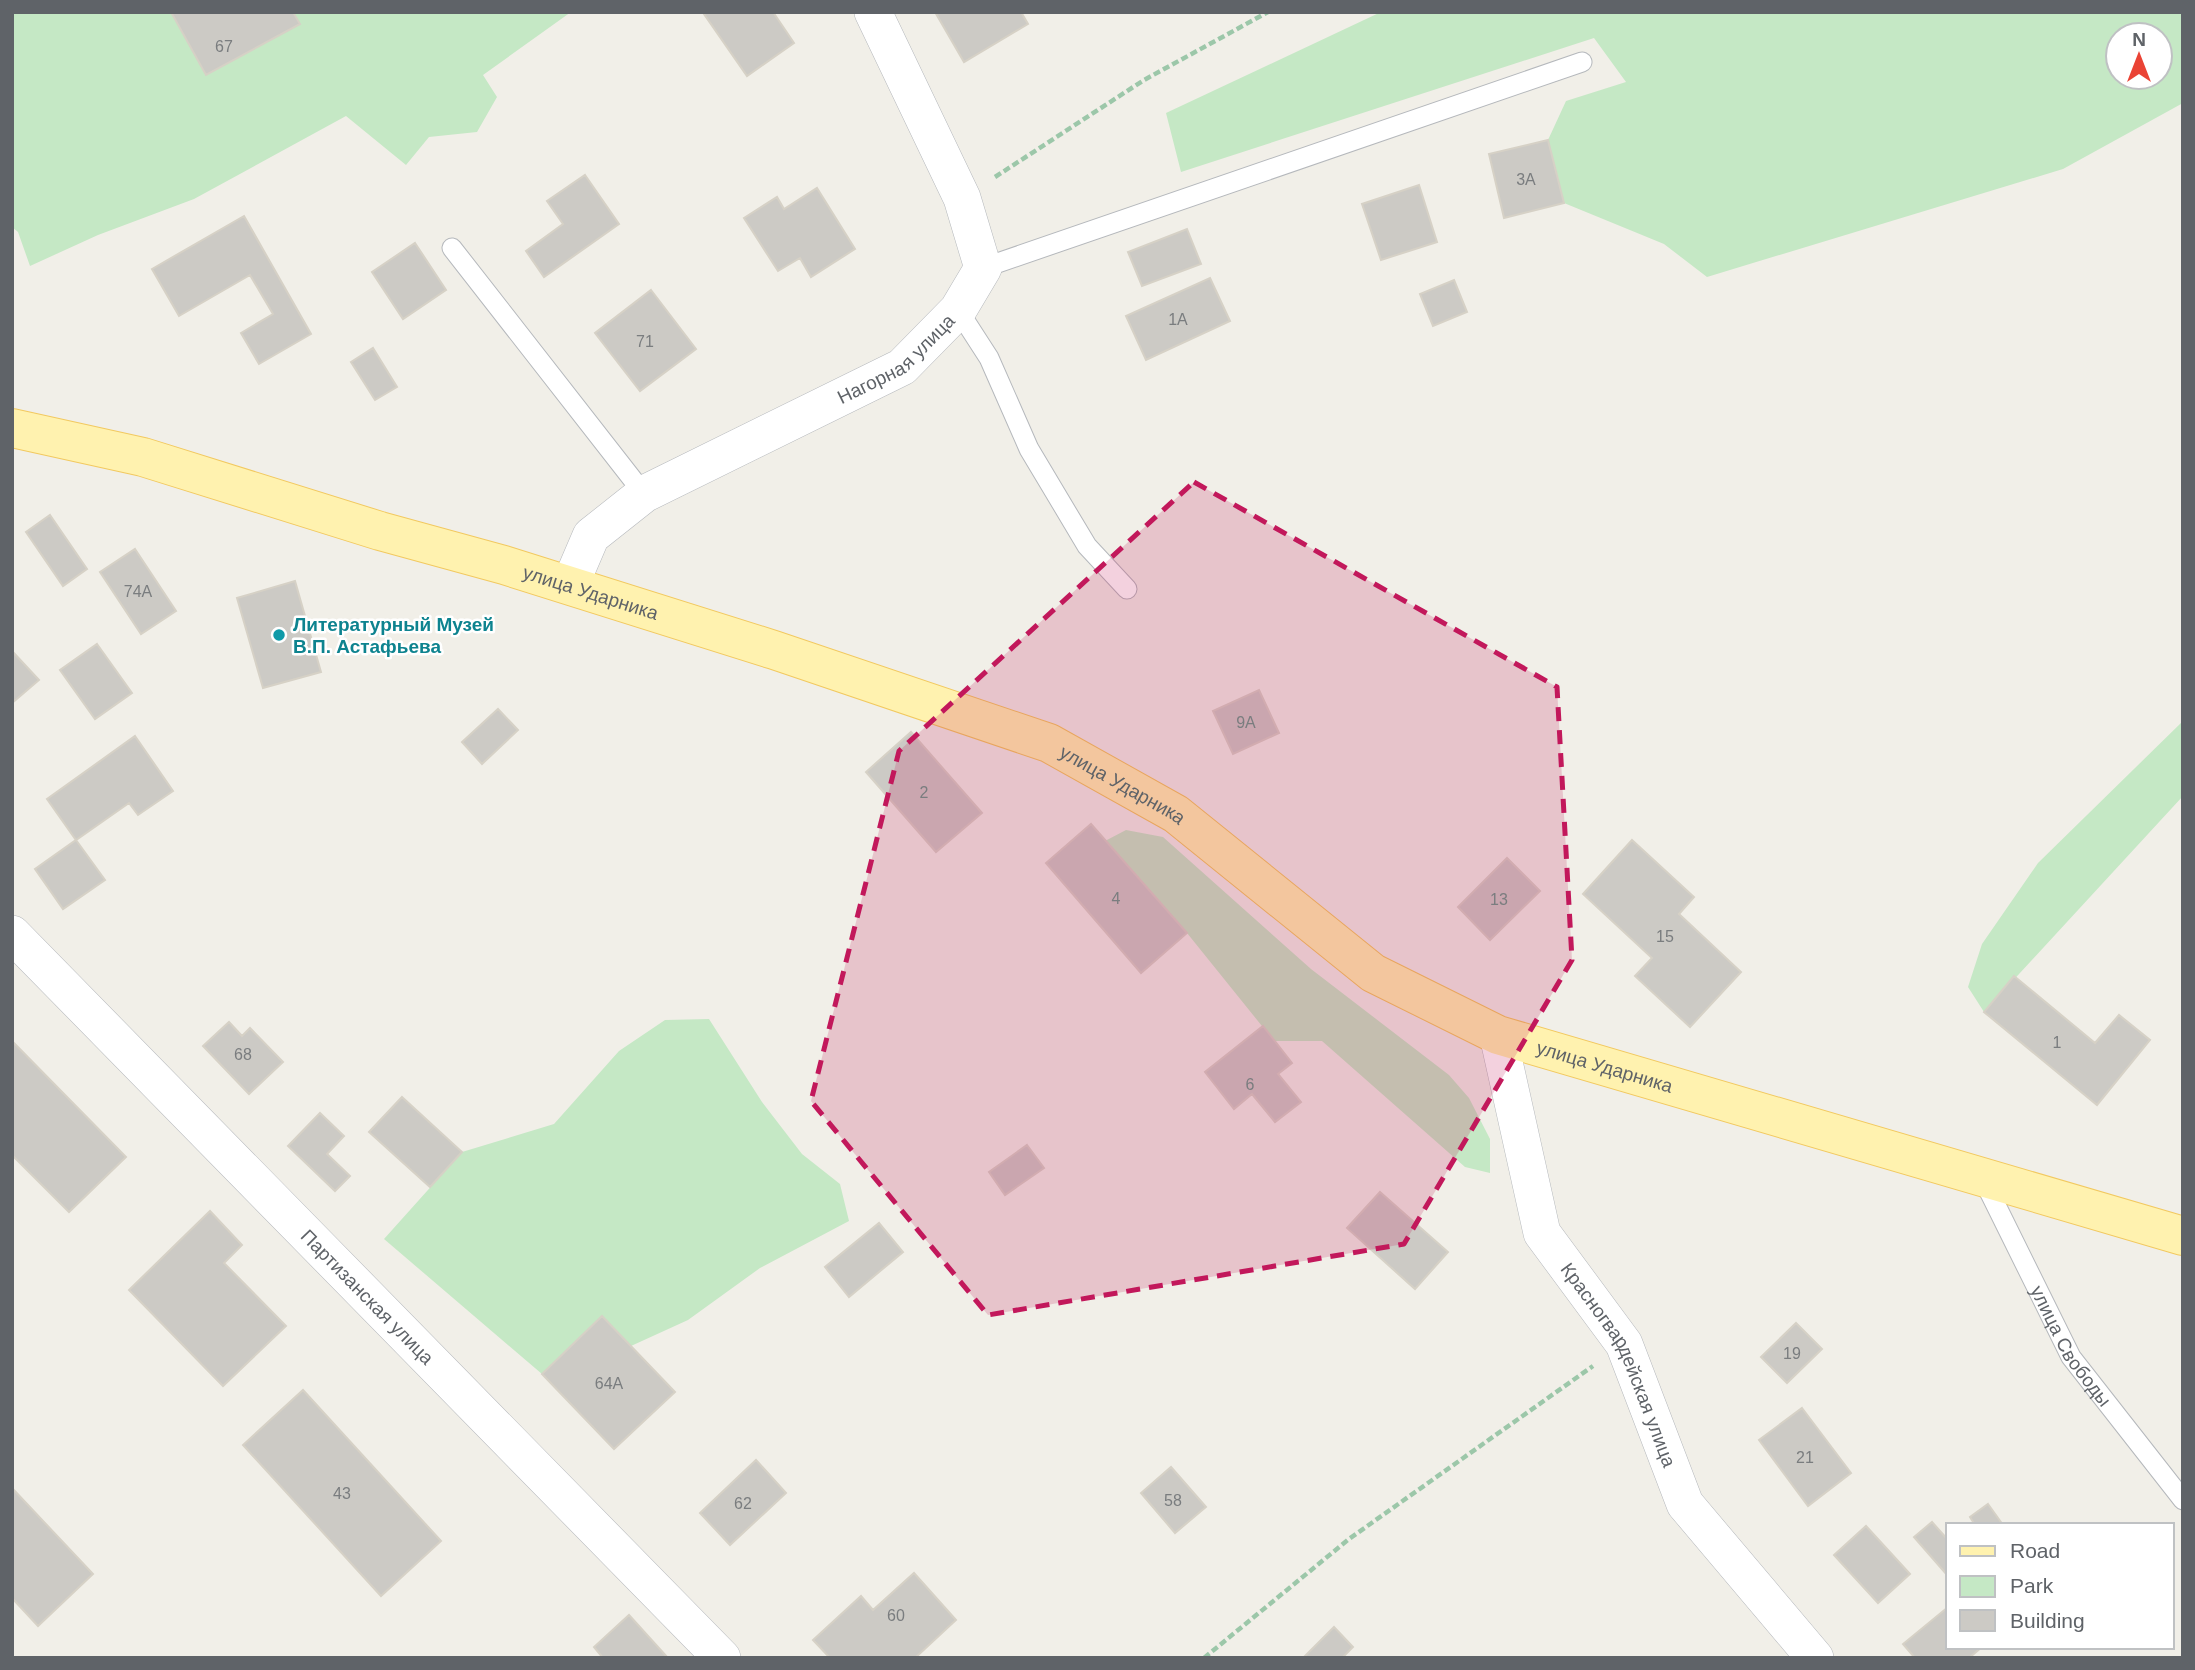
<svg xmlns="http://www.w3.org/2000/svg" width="2195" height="1670" viewBox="0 0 2195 1670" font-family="Helvetica,sans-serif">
  <rect width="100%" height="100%" fill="#f1efe8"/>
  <path fill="#c5e8c5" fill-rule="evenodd" d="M12,12H571L483,75L497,97L477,132L429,137L406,165L346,116L194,199L98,235L30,266L18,232L12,227Z
    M1381,12H2183V103L2063,169L1707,277L1664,244L1564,203L1548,140L1566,101L1626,82L1594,38L1181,172L1166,113ZM2118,35H2160V77H2118Z
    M2183,721V796L1984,1012L1968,987L1982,944L2038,863Z
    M1126,830L1163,837L1311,969L1449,1075L1469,1098L1490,1139V1173L1465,1167L1322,1041H1274L1187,933L1105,841Z
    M709,1019L762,1102L802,1154L840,1184L849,1221L760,1268L688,1320L631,1346L602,1316L542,1374L384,1239L462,1152L554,1124L619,1051L665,1020Z"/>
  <path fill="#cccac5" stroke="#d6d1c6" stroke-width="2" d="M171,12H293L300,24L206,75Z
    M706,12H773L794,43L747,76L704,14Z
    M935,12H1021L1028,24L964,62Z
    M1548,140L1564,203L1504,218L1489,154Z
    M585,175L619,224L544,277L526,251L563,224L547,201Z
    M1419,185L1437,242L1381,260L1362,204Z
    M817,188L855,249L811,277L800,258L778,271L744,218L777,197L784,209Z
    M244,216L311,334L259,364L241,333L273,314L250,275L179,316L152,269Z
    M1187,229L1201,264L1142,286L1128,252Z
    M415,243L446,290L403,319L372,272Z
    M1210,278L1230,321L1146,360L1126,316Z
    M1454,280L1467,312L1433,326L1420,294Z
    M651,290L696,349L640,391L595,333Z
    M373,348L397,387L375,400L351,362Z
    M50,515L87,569L63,586L26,532Z
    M135,549L176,611L141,634L100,572Z
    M295,581L321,672L263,688L237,598Z
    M97,644L132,693L95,719L60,670Z
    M12,651L39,680L12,703Z
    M1259,690L1279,733L1233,754L1213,711Z
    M498,709L518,730L482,764L462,742Z
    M911,732L982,813L936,852L866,772Z
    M135,736L173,791L138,815L129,803L76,840L47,799Z
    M1091,824L1187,933L1141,973L1046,863Z
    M76,840L105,880L63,909L35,869Z
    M1632,840L1694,897L1679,914L1741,972L1690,1027L1635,976L1652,958L1583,894Z
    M1507,858L1540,891L1490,940L1458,907Z
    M2014,976L2095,1043L2119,1015L2150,1040L2097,1105L1984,1012Z
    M229,1022L242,1036L250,1028L283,1062L249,1094L203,1046Z
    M1263,1026L1292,1063L1278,1074L1301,1102L1275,1122L1252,1094L1234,1109L1205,1072Z
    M12,1041L126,1157L69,1212L12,1155Z
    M402,1097L462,1152L430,1187L369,1132Z
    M320,1113L344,1136L327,1154L350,1176L335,1191L288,1146Z
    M1027,1145L1044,1168L1005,1195L989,1172Z
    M1380,1192L1448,1252L1415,1289L1347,1228Z
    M210,1211L242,1245L224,1263L286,1326L223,1386L129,1290Z
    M879,1223L903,1252L849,1297L825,1267Z
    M602,1316L675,1392L614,1449L542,1374Z
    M1796,1323L1822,1349L1787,1383L1761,1357Z
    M303,1390L441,1541L381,1596L243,1445Z
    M1802,1408L1851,1473L1808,1506L1759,1440Z
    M756,1460L786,1493L730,1545L700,1513Z
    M1171,1467L1206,1507L1175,1533L1141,1493Z
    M12,1488L93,1574L38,1626L12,1598Z
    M1988,1504L2003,1525H1975L1970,1517Z
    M1932,1522L1948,1540V1576L1914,1537Z
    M1866,1526L1910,1574L1878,1603L1834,1555Z
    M914,1573L956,1620L915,1658H830L813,1640L861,1596L873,1610Z
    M1948,1607V1647H1982L1969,1658H1915L1903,1644Z
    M629,1615L668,1658H603L594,1647Z
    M1334,1627L1353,1647L1342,1658H1303Z"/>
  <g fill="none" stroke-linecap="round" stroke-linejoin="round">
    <defs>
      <g id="service">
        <path d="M452,248L644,494"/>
        <path d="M983,268L1582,62"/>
        <path d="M958,310L989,358L1029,449L1087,546L1127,589"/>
        <path id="s1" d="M1983,1179L2071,1357L2183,1500"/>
      </g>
      <g id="minor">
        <path id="s2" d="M570,585L591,536L644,494L902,367L958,310L983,268L962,198L873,12"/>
        <path id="s3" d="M12,934L722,1658"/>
        <path id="s4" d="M1498,1035L1542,1233L1624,1344L1685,1504L1815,1658"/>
      </g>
      <g id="primary">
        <path id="s5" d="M12,428L143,457L380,531L504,565L774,650L1049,743L1176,814L1373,973L1498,1035L2183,1236"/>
      </g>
    </defs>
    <use href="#service" stroke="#b5b8bc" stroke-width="21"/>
    <use href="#minor" stroke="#b5b8bc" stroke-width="38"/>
    <use href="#primary" stroke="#f2c960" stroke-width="40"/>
    <path stroke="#9cc7a9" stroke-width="4.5" stroke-dasharray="7 3.5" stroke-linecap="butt" d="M995,177L1144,80L1268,12
      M1204,1658L1349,1539L1593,1366"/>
    <use href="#service" stroke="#fff" stroke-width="19"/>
    <use href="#minor" stroke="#fff" stroke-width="37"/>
    <use href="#primary" stroke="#fff2af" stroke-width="38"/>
  </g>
  <path fill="#c2185b" fill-opacity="0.2" stroke="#c2185b" stroke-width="5" stroke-dasharray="14 9" stroke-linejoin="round" d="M1194,482L1557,687L1572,960L1404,1244L988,1315L811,1101L899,751Z"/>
  <circle fill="#0f9aa8" stroke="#fff" stroke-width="2.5" cx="279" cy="635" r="7"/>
  <g text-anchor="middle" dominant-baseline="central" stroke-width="5" stroke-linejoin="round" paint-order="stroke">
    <g font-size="16" fill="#7a7d7f">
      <text x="224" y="46">67</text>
      <text x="1526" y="179">3А</text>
      <text x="1178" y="319">1А</text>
      <text x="645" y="341">71</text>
      <text x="138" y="591">74А</text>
      <text x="1246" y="722">9А</text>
      <text x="924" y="792">2</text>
      <text x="1116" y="898">4</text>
      <text x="1499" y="899">13</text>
      <text x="1665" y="936">15</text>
      <text x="2057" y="1042">1</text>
      <text x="243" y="1054">68</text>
      <text x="1250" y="1084">6</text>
      <text x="1792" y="1353">19</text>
      <text x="609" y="1383">64А</text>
      <text x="1805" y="1457">21</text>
      <text x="342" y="1493">43</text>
      <text x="1173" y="1500">58</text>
      <text x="743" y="1503">62</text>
      <text x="896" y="1615">60</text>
    </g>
    <g font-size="19" fill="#5f6368" stroke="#fff">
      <text stroke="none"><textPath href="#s2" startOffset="408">Нагорная улица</textPath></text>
      <text stroke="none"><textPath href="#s5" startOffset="602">улица Ударника</textPath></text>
      <text stroke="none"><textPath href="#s5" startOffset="1169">улица Ударника</textPath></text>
      <text stroke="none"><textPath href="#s5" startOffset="1734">улица Ударника</textPath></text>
      <text stroke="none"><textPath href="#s3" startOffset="508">Партизанская улица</textPath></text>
      <text stroke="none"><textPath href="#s1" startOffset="189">улица Свободы</textPath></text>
      <text stroke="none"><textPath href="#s4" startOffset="357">Красногвардейская улица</textPath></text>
    </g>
    <g font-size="19" font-weight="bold" fill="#0d838f" stroke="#fff" text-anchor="start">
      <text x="293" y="624">Литературный Музей<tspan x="293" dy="22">В.П. Астафьева</tspan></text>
    </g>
  </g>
  <rect width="2195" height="1670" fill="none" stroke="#5f6368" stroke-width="28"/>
  <rect x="1946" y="1523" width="228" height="126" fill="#ffffff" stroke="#bfc1c3" stroke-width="2"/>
  <rect x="1960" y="1546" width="35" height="10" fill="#fff2af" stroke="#bfc1c3" stroke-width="2"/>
  <text x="2010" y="1558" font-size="21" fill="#5f6368">Road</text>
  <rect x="1960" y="1576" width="35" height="21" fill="#c5e8c5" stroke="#bfc1c3" stroke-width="2"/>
  <text x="2010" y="1593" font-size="21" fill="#5f6368">Park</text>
  <rect x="1960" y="1610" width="35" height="21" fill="#cccac5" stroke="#bfc1c3" stroke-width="2"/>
  <text x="2010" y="1628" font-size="21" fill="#5f6368">Building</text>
  <g transform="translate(2139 56)"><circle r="33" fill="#ffffff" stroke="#bfc1c3" stroke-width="2"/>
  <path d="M0-5L12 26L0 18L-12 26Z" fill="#ea4335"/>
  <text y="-10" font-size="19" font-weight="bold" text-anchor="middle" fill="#5f6368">N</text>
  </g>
</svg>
